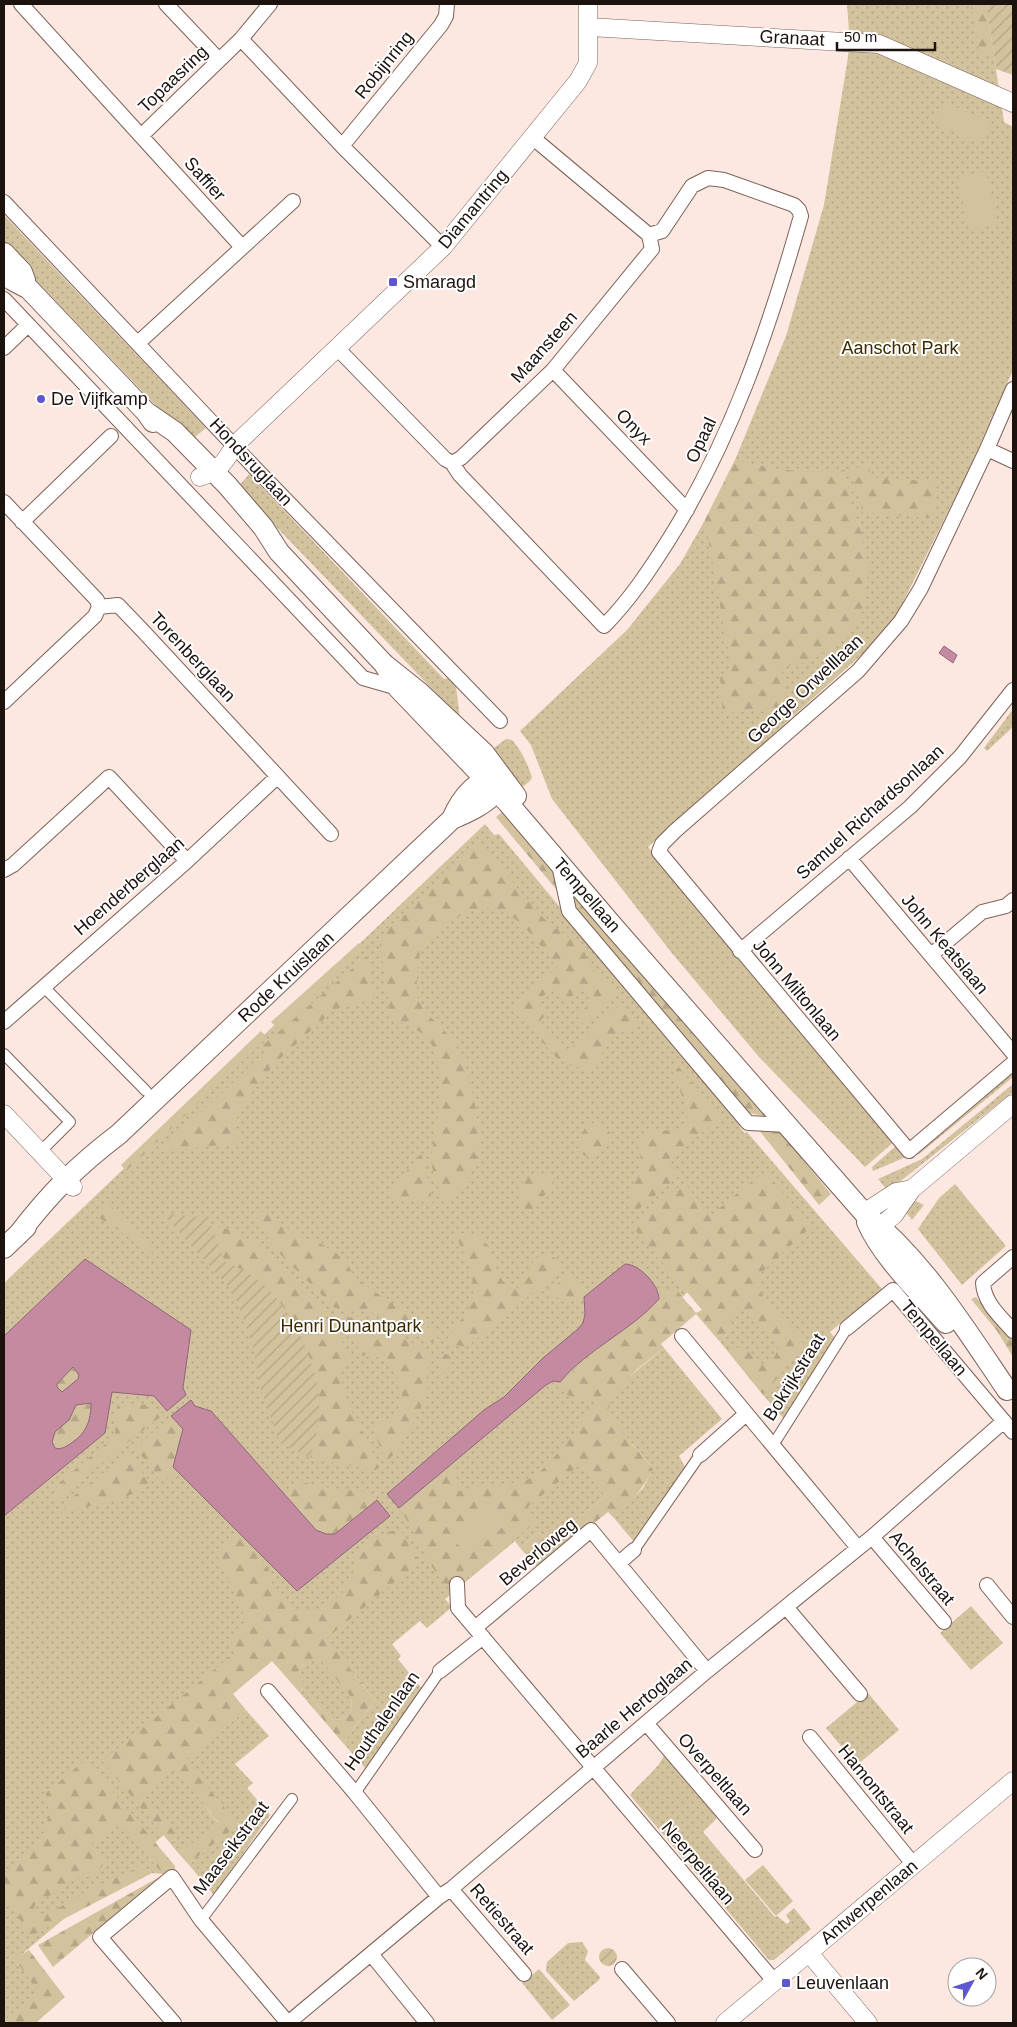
<svg xmlns="http://www.w3.org/2000/svg" width="1017" height="2027" viewBox="0 0 1017 2027" font-family="Helvetica,sans-serif">
  <defs>
    <pattern id="grass-dots" width="8" height="8" patternUnits="userSpaceOnUse" patternTransform="scale(1.25)"><rect width="8" height="8" fill="#d2c29d"/><path d="M2 2h.1M6 6h.1" fill="none" stroke="#b4a686" stroke-width="1.8" stroke-linecap="round"/></pattern>
    <pattern id="forest-firs" width="22" height="20" patternUnits="userSpaceOnUse" patternTransform="scale(1.25)"><rect width="22" height="20" fill="#d2c29d"/><path d="M5 1l3.5 6h-7zM16 11l3.5 6h-7z" fill="#b4a686"/></pattern>
    <pattern id="garden-furrows" width="10" height="10" patternUnits="userSpaceOnUse" patternTransform="scale(1.25)"><rect width="10" height="10" fill="#d2c29d"/><path d="M-1 1l2-2M0 10L10 0M9 11l2-2" fill="none" stroke="#b4a686"/></pattern>
  </defs>
  <rect width="100%" height="100%" fill="#fce8e1"/>
  <path fill="url(#grass-dots)" d="M847,4H986L1004,122L1013,127V370L966,476L889,630L648,847L895,1141L865,1167L759,1057L671,952L552,799L531,745L520,731L627,630L680,564L705,520L735,460L786,336L824,205L848,57L849,31Z
    M4,215L206,428L190,441L4,247Z
    M252,471L257,477V482L444,679L450,678L456,687L460,718L238,487Z
    M1013,709V727L987,751L984,748Z
    M506,739L512,740C522,751 527,763 532,777L530,781L520,789L487,753Z
    M485,824L494,835L499,834L741,1125L739,1126L744,1133L747,1132L882,1289L830,1332L839,1343L784,1419L763,1395L773,1381L733,1350L729,1353L720,1342L729,1331L693,1286L619,1365L629,1377L664,1348L722,1419L679,1456L685,1467L635,1543L614,1518L643,1488L653,1469L632,1443L590,1477L606,1496L549,1542L539,1532L520,1548L515,1541L445,1599L452,1607L427,1628L420,1621L392,1644L401,1656L398,1659L423,1690L367,1770L343,1743L375,1700L355,1675L343,1685L351,1697L352,1710L344,1719L333,1720L319,1707L312,1697L307,1701L300,1693L303,1688L299,1673L303,1663L280,1633L197,1702L206,1742L246,1710L269,1736L235,1764L253,1783L247,1788L270,1815L214,1895L189,1865L204,1851L239,1824L203,1803L218,1823L179,1854L170,1843L177,1837L171,1829L144,1852L163,1874L152,1873L141,1865L127,1874L109,1881L15,1960L40,1991L4,2021V1283Z
    M1013,1070V1077L918,1155L915,1151Z
    M1013,1084V1092L888,1191L878,1179L922,1159Z
    M898,1144L908,1156L873,1171L872,1167Z
    M955,1184L1006,1246L962,1285L918,1229L939,1198Z
    M916,1201L924,1205L912,1220L904,1210L911,1203Z
    M971,1606L1003,1643L971,1670L940,1633Z
    M868,1693L899,1730L857,1765L826,1728Z
    M664,1755L717,1818L703,1832L775,1917L777,1916L787,1924L790,1921L786,1915L794,1908L811,1929L774,1960H769L630,1795C641,1781 658,1770 664,1755Z
    M763,1865L793,1901L776,1916L745,1880Z
    M582,1942L588,1951L585,1960L600,1977L599,1980L574,2001L546,1971L547,1962L568,1943Z
    M539,1969L570,2005L552,2020L522,1983Z"/>
  <path fill="url(#forest-firs)" d="M971,4H986L993,54H979Z
    M735,460C772,469 807,475 845,470L850,498L860,528L869,570L860,620L847,638L808,662L782,667L786,706L723,714L720,675L732,672L705,520Z
    M869,465L871,477L937,482L933,518L863,513L850,469Z
    M506,809L554,863L556,889L496,817Z
    M479,843L554,930L557,928L586,952L587,963L616,995L583,1024L577,1016L592,1001L581,989L567,1000L554,987L537,1001L547,1013L540,1021L568,1050L622,1003L643,1029C612,1027 607,1049 591,1070L568,1065L556,1057L512,1007L557,968C544,950 526,923 505,913C499,910 491,908 483,908C469,907 431,933 423,945C418,954 416,984 417,994C419,1012 443,1026 453,1041C469,1064 483,1127 478,1154C474,1175 459,1191 444,1203C440,1191 432,1175 432,1162C431,1151 434,1139 436,1128C442,1099 444,1072 432,1045C423,1026 398,1027 390,1012L380,944L387,935V929L450,868Z
    M566,879L765,1116L743,1112L573,912Z
    M359,943L363,948L278,1029L271,1022Z
    M367,956L375,1001L335,1009L275,1063L254,1089L231,1129L240,1135L236,1143L160,1152L265,1052L261,1047Z
    M261,1031L267,1038L265,1040L126,1171L121,1165Z
    M677,1065L720,1118L667,1161L679,1176L635,1212C620,1186 637,1189 640,1167C642,1158 639,1149 641,1139L651,1131L676,1130L683,1126L687,1119L688,1111L672,1070Z
    M588,1121L610,1132C607,1145 599,1153 587,1157L579,1152L578,1143Z
    M777,1128L831,1194L819,1205L758,1129Z
    M422,1153L433,1204C418,1199 395,1206 384,1193C401,1181 408,1167 422,1153Z
    M537,1172L556,1177L540,1202L530,1213C512,1202 518,1179 537,1172Z
    M766,1172L811,1227L760,1274C758,1278 757,1281 758,1285C764,1306 792,1327 805,1345L763,1395L729,1353L735,1348L745,1347L765,1367C770,1364 779,1353 777,1347C775,1339 750,1312 742,1308L733,1314L729,1331L720,1342L696,1314L661,1344L664,1348C641,1366 615,1384 607,1413L653,1469C643,1489 630,1503 614,1518L608,1512L538,1568L520,1548L539,1532L549,1542L606,1496L579,1465L525,1509L536,1522L452,1590C428,1571 417,1533 399,1508L454,1463L459,1491C480,1484 502,1486 524,1481C548,1474 580,1423 596,1403C580,1397 564,1402 560,1382L659,1294L657,1289L678,1292L696,1313L702,1310L631,1225L684,1183L711,1215L760,1175Z
    M106,1201L166,1261L93,1214Z
    M253,1210L264,1212L305,1240H315L339,1255L345,1260L356,1279L439,1335L435,1341L431,1342L399,1324L363,1309L335,1308L275,1249Z
    M208,1224L231,1230L258,1244L285,1274L325,1313L296,1327L264,1286L250,1274L225,1262Z
    M455,1233C507,1231 482,1275 514,1289L518,1288C530,1266 539,1239 565,1267L466,1347L449,1344L446,1342L448,1338C454,1328 463,1319 468,1309C482,1284 464,1257 455,1233Z
    M571,1273L584,1289V1297C570,1303 560,1301 548,1291Z
    M976,1297L1013,1340V1357L997,1331L971,1299Z
    M360,1317L377,1322L431,1354L427,1374L428,1392L418,1414L396,1452L386,1462L372,1426C381,1422 393,1418 398,1409C411,1389 387,1348 362,1356L343,1318Z
    M331,1321L352,1360C347,1363 343,1365 342,1371C337,1389 369,1444 377,1462L379,1467L376,1470L324,1461L310,1457C326,1411 320,1379 299,1337L312,1329Z
    M443,1354L457,1355L448,1368L438,1378Z
    M73,1367L79,1375L78,1379L63,1392L57,1387V1384Z
    M91,1403C90,1421 86,1434 70,1444C65,1447 61,1450 55,1448L52,1442L55,1432L71,1416L76,1405Z
    M118,1403L148,1405L147,1408L164,1414L69,1489L61,1496L57,1504C54,1495 55,1489 60,1482L113,1438L115,1433Z
    M171,1416L183,1429L173,1467L179,1473L160,1481L136,1448Z
    M129,1453L151,1485C137,1491 122,1500 107,1503C90,1507 74,1506 59,1517L71,1498Z
    M299,1481L322,1487L366,1492L371,1494L377,1500L335,1534C312,1535 299,1510 286,1495Z
    M392,1531H402L419,1562L326,1639L375,1700L343,1743L307,1701L312,1696L319,1707L333,1720L344,1719L352,1710L351,1697L321,1660L308,1659L303,1663L299,1673L304,1685L300,1693L272,1661L233,1694L246,1710L185,1760L239,1825L204,1851L189,1865L179,1854L218,1822L176,1769L174,1768L142,1794L177,1835V1837L170,1843L102,1761L236,1652L231,1641L235,1635L234,1631L245,1622V1617L216,1552L240,1533L264,1557L260,1559C263,1562 266,1565 268,1568C270,1572 269,1576 271,1579C273,1589 279,1599 287,1605C308,1622 341,1602 351,1580C355,1572 354,1557 359,1551C367,1542 381,1534 392,1531Z
    M84,1761H87L175,1866V1878L163,1874L118,1822L90,1845L106,1862L92,1877L76,1878L35,1905L34,1908L42,1914C56,1912 68,1901 81,1894C101,1883 122,1877 141,1865L152,1873L31,1936L4,1896V1874C33,1853 56,1833 46,1793Z
    M161,1876L53,1967L38,1945Z
    M29,1950L65,1997L36,2023H4V2021L39,1991L14,1959Z"/>
  <path fill="url(#garden-furrows)" d="M986,4H1013V75L996,69Z
    M162,1213L208,1218L225,1262C233,1266 242,1269 250,1274C288,1298 318,1360 319,1404C320,1421 316,1441 310,1457L280,1443L260,1387L253,1346L234,1293Z
    M599 1957a9 9 0 1 1 18 0a9 9 0 1 1-18 0Z"/>
  <path fill="#d2c29d" d="M944,102L991,123L980,145L934,123Z
    M986,171L998,224L969,231L958,177Z
    M489,1502L508,1523L468,1556L450,1535Z"/>
  <path fill="#c38aa2" stroke="#916676" fill-rule="evenodd" d="M944,646L957,655L953,663L939,653Z
    M85,1259L191,1330L183,1388L186,1395L167,1411L154,1396L112,1392L105,1433L4,1516V1336ZM73,1367L79,1375L78,1379L62,1392L57,1387V1384ZM91,1403C91,1421 86,1434 70,1444C65,1447 61,1450 55,1448L52,1442L55,1432L69,1420L76,1405Z
    M625,1264C639,1264 659,1285 659,1299C631,1331 587,1349 560,1382L553,1381L546,1385L399,1508L387,1494L484,1410L504,1397L543,1358L578,1329L583,1323L585,1314L584,1297Z
    M191,1400L195,1406L211,1411L316,1530L326,1534H335L377,1500L390,1516L297,1591L173,1467L183,1429L171,1416Z"/>
  <g fill="none" stroke-linecap="round" stroke-linejoin="round">
    <defs>
      <path id="pedestrian" d="M43,986L146,1091
        M4,1054L70,1122L39,1153
        M773,1445L847,1328
        M634,1550L700,1455
        M355,1793L440,1671
        M201,1920L292,1799"/>
      <path id="minor" d="M21,4L141,136L241,39L270,4
        M166,4L219,60
        M241,39L342,146L443,247
        M141,136L242,247
        M342,146L441,25L446,16L447,4
        M4,202L255,468L500,721
        M4,299L363,678L398,688
        M138,343L293,201
        M336,347L445,459L452,463L461,458L553,370L652,249L649,235L532,137
        M4,348L28,325
        M553,370L687,510
        M1013,389L987,449L921,588L901,621L858,671L675,831L662,844L659,852L909,1151L1013,1063
        M987,449L1013,461
        M452,463L460,475L604,626C629,601 649,571 668,541C731,441 769,329 801,216L799,210L794,205L724,180L708,178L692,186L662,231L649,235
        M4,502L97,600L99,607L118,605L143,631L331,834
        M22,522L111,436
        M4,702L95,616L99,607
        M849,858L1013,1053
        M559,865L569,911L748,1123L789,1125
        M4,870L13,865L109,777L187,861
        M740,951L910,807L960,757L1013,690
        M931,955L982,912L1006,906L1013,900
        M4,1022L187,861L277,777
        M1013,1257L983,1283C984,1303 1001,1317 1013,1331
        M847,1328L893,1290L1013,1432
        M682,1336L858,1548
        M700,1455L746,1414
        M872,1537L944,1622
        M619,1563L634,1550
        M457,1584L458,1608L775,1982
        M987,1585L1013,1617
        M786,1607L860,1694
        M475,1628L591,1530L707,1671
        M440,1671L483,1637
        M268,1691L355,1793L439,1897
        M646,1723L755,1850
        M810,1737L914,1865
        M451,1889L524,1974
        M371,1954L427,2023
        M622,1969L668,2023
        M174,2023L100,1937L172,1877L201,1920L288,2023
        M288,2023L439,1897L451,1889L707,1671L872,1537L1004,1421"/>
      <path id="tertiary" d="M589,27L879,44L1013,103
        M200,477C219,471 225,462 235,445L443,247L578,81L588,63V4
        M4,1114L73,1187
        M864,1213L896,1192L912,1189
        M872,1233L894,1215L912,1189L1013,1104
        M809,1953L868,2023
        M725,2023L1013,1781"/>
      <path id="secondary" d="M4,253L22,272L25,280
        M4,271L12,280L29,289L146,412L153,422
        M146,412L175,432L227,485L263,527L279,552L384,664L419,692L484,753L516,796
        M384,664L398,688L508,803L612,925L864,1213C923,1260 965,1328 1007,1390
        M452,819C466,813 487,804 496,791C498,788 498,783 499,779
        M867,1222C882,1257 920,1293 946,1323
        M18,1235C50,1193 77,1166 119,1134L452,819C461,798 474,781 497,776
        M4,1248L26,1227"/>
    </defs>
    <use href="#pedestrian" stroke="#7d6258" stroke-width="12"/>
    <use href="#minor" stroke="#7d6258" stroke-width="16"/>
    <use href="#tertiary" stroke="#7d6258" stroke-width="19"/>
    <use href="#secondary" stroke="#7d6258" stroke-width="22"/>
    <use href="#pedestrian" stroke="#fff" stroke-width="10"/>
    <use href="#minor" stroke="#fff" stroke-width="14"/>
    <use href="#tertiary" stroke="#fff" stroke-width="18"/>
    <use href="#secondary" stroke="#fff" stroke-width="20"/>
  </g>
  <g fill="#5e56cf" stroke="#fff" stroke-width="2">
    <rect x="388" y="277" width="10" height="10" rx="2.5"/>
    <circle cx="41" cy="399" r="5"/>
    <rect x="781" y="1978" width="10" height="10" rx="2.5"/>
  </g>
  <g text-anchor="middle" dominant-baseline="central" stroke-width="4" stroke-linejoin="round" paint-order="stroke">
    <g font-size="18" fill="#1c120e" stroke="#fff">
      <text transform="translate(792 38) rotate(3)">Granaat</text>
      <text transform="translate(384 65) rotate(-51)">Robijnring</text>
      <text transform="translate(173 79) rotate(-44)">Topaasring</text>
      <text transform="translate(205 179) rotate(48)">Saffier</text>
      <text transform="translate(473 209) rotate(-50)">Diamantring</text>
      <text transform="translate(544 347) rotate(-48)">Maansteen</text>
      <text transform="translate(634 427) rotate(46)">Onyx</text>
      <text transform="translate(701 440) rotate(-65)">Opaal</text>
      <text transform="translate(251 462) rotate(47)">Hondsruglaan</text>
      <text transform="translate(193 657) rotate(47)">Torenberglaan</text>
      <text transform="translate(805 689) rotate(-43)">George Orwelllaan</text>
      <text transform="translate(870 812) rotate(-42)">Samuel Richardsonlaan</text>
      <text transform="translate(129 886) rotate(-41)">Hoenderberglaan</text>
      <text transform="translate(587 895) rotate(49)">Tempellaan</text>
      <text transform="translate(945 944) rotate(50)">John Keatslaan</text>
      <text transform="translate(286 977) rotate(-43)">Rode Kruislaan</text>
      <text transform="translate(797 990) rotate(50)">John Miltonlaan</text>
      <text transform="translate(934 1338) rotate(50)">Tempellaan</text>
      <text transform="translate(794 1377) rotate(-58)">Bokrijkstraat</text>
      <text transform="translate(538 1552) rotate(-40)">Beverloweg</text>
      <text transform="translate(922 1568) rotate(50)">Achelstraat</text>
      <text transform="translate(634 1708) rotate(-40)">Baarle Hertoglaan</text>
      <text transform="translate(382 1721) rotate(-55)">Houthalenlaan</text>
      <text transform="translate(715 1774) rotate(49)">Overpeltlaan</text>
      <text transform="translate(876 1789) rotate(51)">Hamontstraat</text>
      <text transform="translate(231 1848) rotate(-53)">Maaseikstraat</text>
      <text transform="translate(698 1863) rotate(50)">Neerpeltlaan</text>
      <text transform="translate(869 1902) rotate(-40)">Antwerpenlaan</text>
      <text transform="translate(502 1919) rotate(49)">Retiestraat</text>
    </g>
    <g font-size="18" fill="#1c120e" stroke="#fff" text-anchor="start">
      <text x="403" y="282">Smaragd</text>
      <text x="51" y="399">De Vijfkamp</text>
      <text x="796" y="1983">Leuvenlaan</text>
    </g>
    <g font-size="18" fill="#3c2c00" stroke="#fff">
      <text x="900" y="348">Aanschot Park</text>
      <text x="351" y="1326">Henri Dunantpark</text>
    </g>
  </g>
  <rect width="1017" height="2027" fill="none" stroke="#1c120e" stroke-width="10"/>
  <g transform="translate(972 1982) rotate(50)"><circle r="24" fill="#ffffff" stroke="#a4a09f"/>
  <path d="M0-4L9 19L0 12L-9 19Z" fill="#5e56cf"/>
  <text y="-8" font-size="14" font-weight="bold" text-anchor="middle" fill="#1c120e">N</text>
  </g>
  <path d="M837 42v8h98v-8" fill="none" stroke="#1c120e" stroke-width="2.5"/>
  <text x="844" y="42" font-size="15" fill="#1c120e" stroke="#ffffff" stroke-width="4" paint-order="stroke">50 m</text>
</svg>
